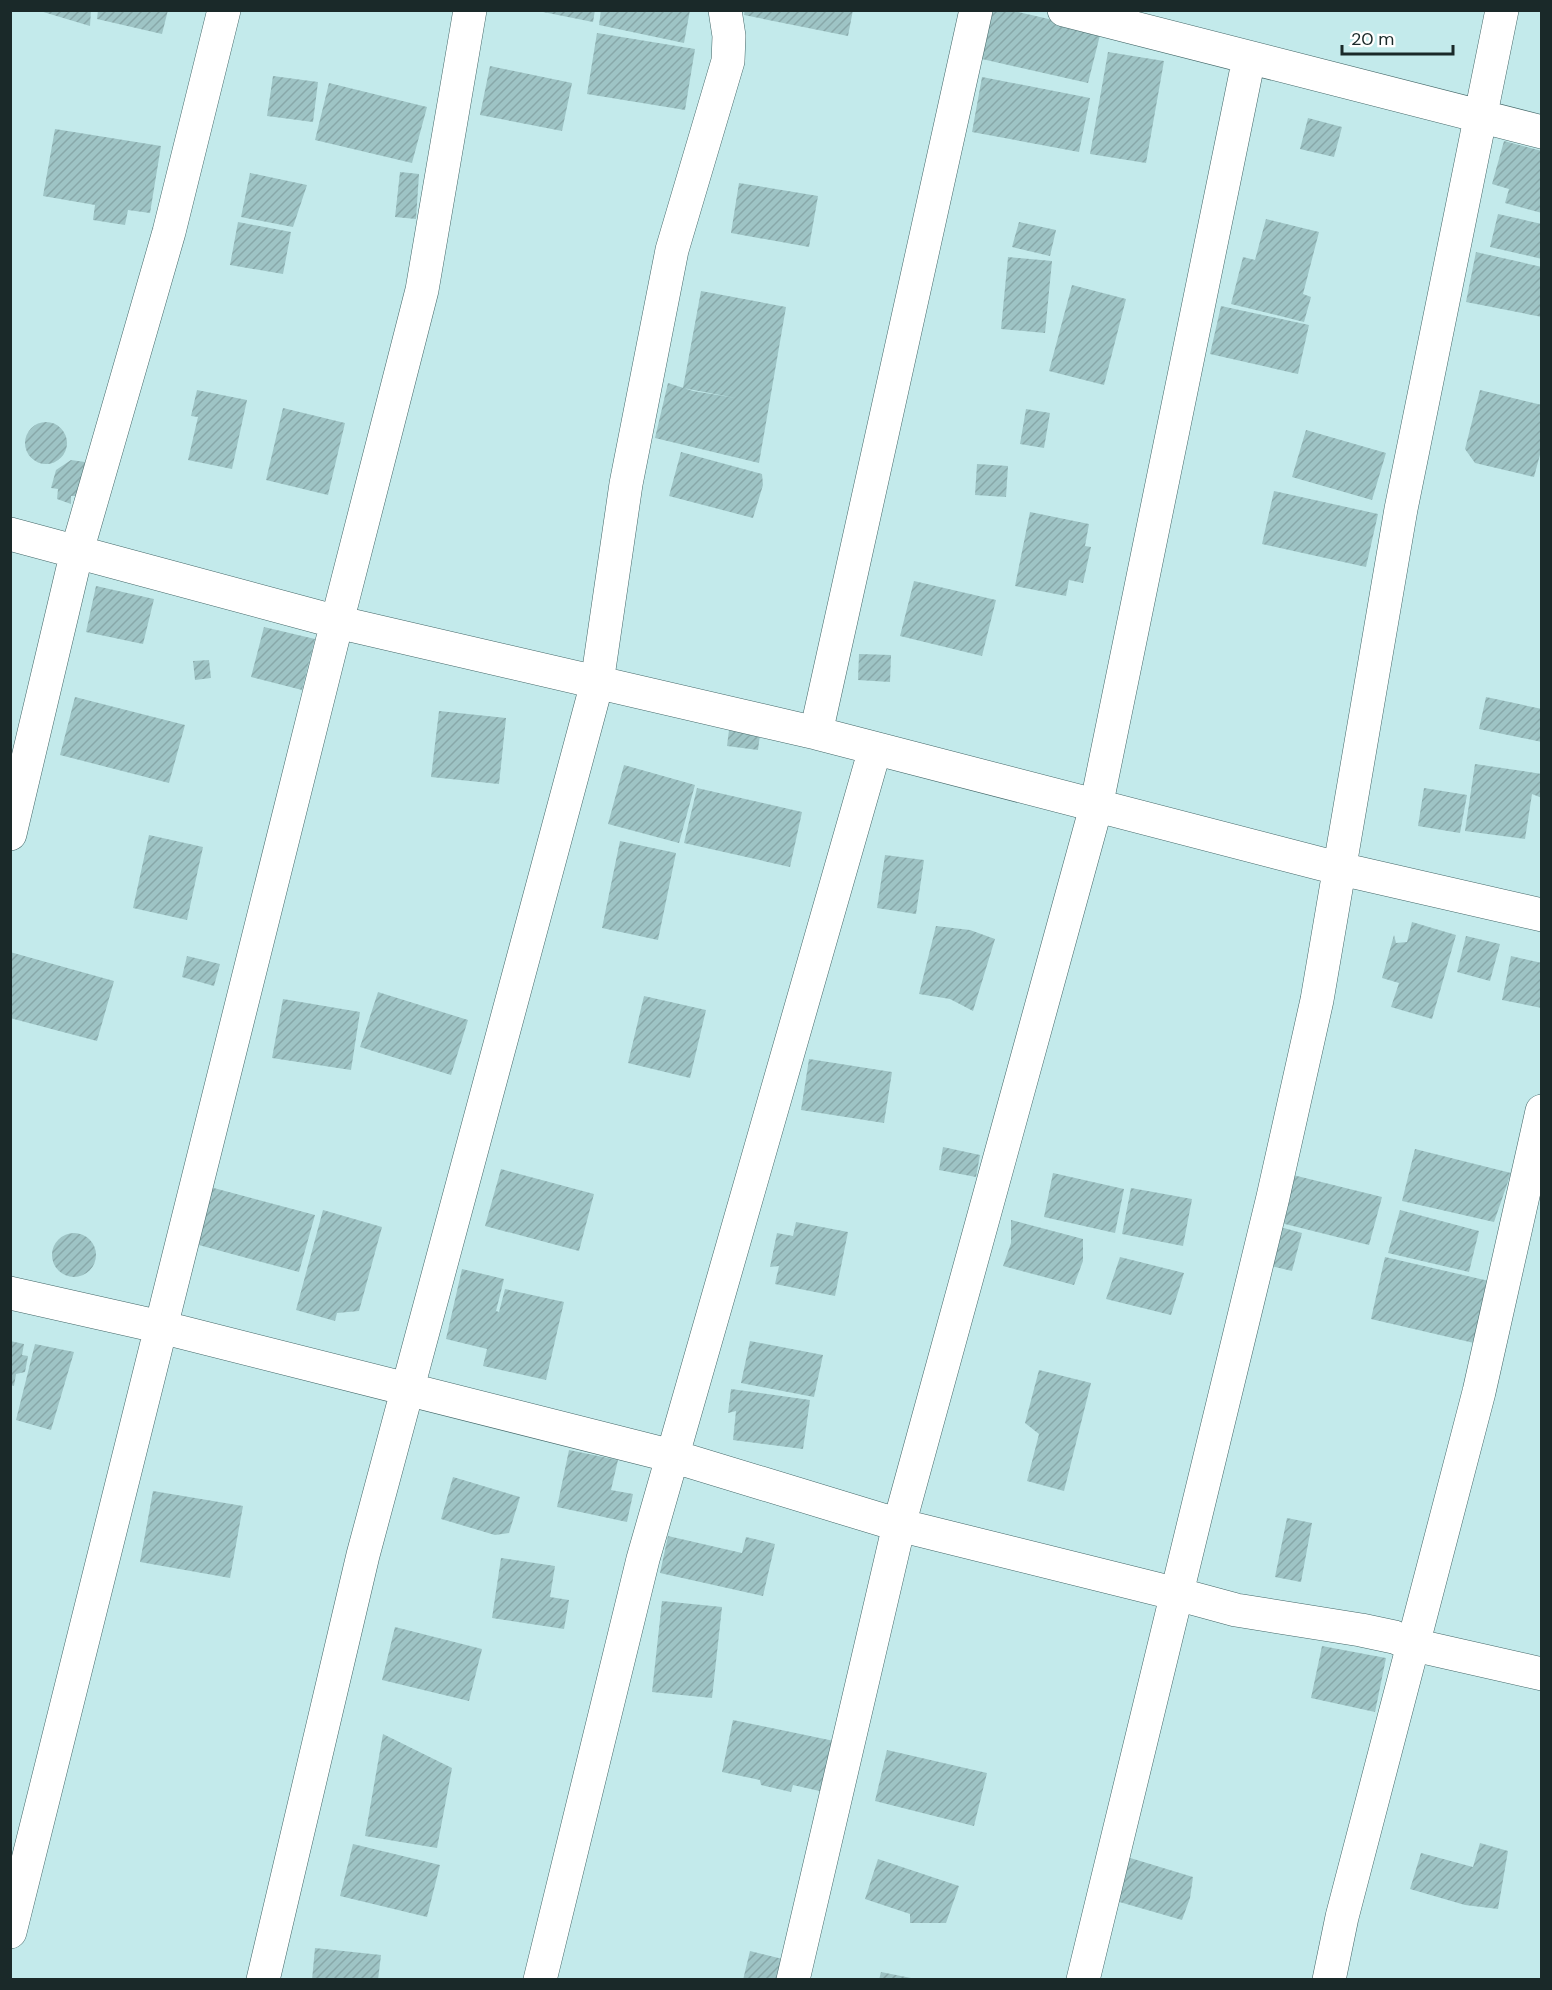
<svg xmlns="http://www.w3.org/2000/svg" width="1552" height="1990" viewBox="0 0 1552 1990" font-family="'DM Sans',sans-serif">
  <defs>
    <pattern id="building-hatch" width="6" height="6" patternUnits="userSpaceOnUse" patternTransform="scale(1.5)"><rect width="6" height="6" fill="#9ec4c5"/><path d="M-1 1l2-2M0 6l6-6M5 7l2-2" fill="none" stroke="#88a8a9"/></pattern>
  </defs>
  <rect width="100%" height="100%" fill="#c3eaeb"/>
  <path fill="url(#building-hatch)" d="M40,10H91L90,26L40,11Z
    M98,10H168L162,34L97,19Z
    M533,10H595L593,22Z
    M601,10H690L684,43L599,25Z
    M745,10H853L848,36L744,15Z
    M993,10H1010L1101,31L1088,83L982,59Z
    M597,33L695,49L685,110L587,94Z
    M1108,52L1164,61L1146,163L1090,154Z
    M490,66L572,83L562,131L480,115Z
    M273,76L318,82L313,122L267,116Z
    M982,77L1090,98L1079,152L972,132Z
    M329,83L427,107L412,163L315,140Z
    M1308,118L1342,127L1334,157L1300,149Z
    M55,129L161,146L150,213L128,210L125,225L93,220L95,205L43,196Z
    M1504,141L1542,151V213L1505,203L1509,189L1492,184Z
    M400,172L419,174L416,219L395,217Z
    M250,173L307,185L293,227L241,217Z
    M739,183L818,196L809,247L731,233Z
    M1498,214L1542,224V259L1490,247Z
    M1266,219L1319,232L1303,294L1311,297L1304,322L1231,304L1243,257L1255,260Z
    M238,222L291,232L283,274L230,265Z
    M1019,222L1056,230L1050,256L1012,247Z
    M1476,252L1542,267V317L1466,302Z
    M1008,257L1052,261L1045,333L1001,329Z
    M1072,285L1126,299L1104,385L1049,371Z
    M701,291L786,307L759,463L655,438L668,383L693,391L736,398L683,388Z
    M1221,306L1309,325L1298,374L1210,354Z
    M197,390L247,400L232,469L188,460L198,417L191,416Z
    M1480,390L1542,405V447L1534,477L1475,463L1465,449Z
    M283,408L345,423L328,495L266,480Z
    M1026,409L1050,413L1044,448L1020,444Z
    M25 443a21 21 0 1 1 42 0a21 21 0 1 1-42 0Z
    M1306,430L1386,453L1372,500L1292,477Z
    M681,452L762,474L763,485L753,518L669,496Z
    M71,460L92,463L81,496H71V504L57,499L58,489L51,488L56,470Z
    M977,464L1008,466L1006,497L975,495Z
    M1274,491L1378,514L1366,567L1262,544Z
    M1030,512L1089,524L1085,546L1091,547L1083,583L1069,580L1066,596L1015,586Z
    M914,581L996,600L982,656L900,636Z
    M96,586L154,599L143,644L86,632Z
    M264,627L315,639L302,690L251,677Z
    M859,654L891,655L890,682L858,680Z
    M209,660L211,678L195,680L193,661Z
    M75,697L185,725L169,783L60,755Z
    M1486,697L1542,709V742L1479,729Z
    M439,711L506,718L499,784L431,777Z
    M730,722L761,727L758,750L727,746Z
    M1475,764L1542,774V798L1532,794L1525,839L1465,831Z
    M624,765L695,785L679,843L608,824Z
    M697,788L802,812L790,867L684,843Z
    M1424,788L1467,795L1460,833L1418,826Z
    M149,835L203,847L187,920L133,908Z
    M620,841L676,853L658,940L602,928Z
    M885,855L924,860L916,914L877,908Z
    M1412,922L1456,935L1432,1019L1391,1007L1399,983L1382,978L1394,935L1396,943L1407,942Z
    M936,926L970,930L995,939L973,1011L950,999L919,994Z
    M1466,936L1500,944L1490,981L1457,972Z
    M10,952L114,981L97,1041L10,1018Z
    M187,956L220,964L214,986L182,977Z
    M1511,956L1542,963V1008L1502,1000Z
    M378,992L468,1020L451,1075L360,1047Z
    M644,996L706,1010L690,1078L628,1063Z
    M283,999L360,1012L351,1070L272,1058Z
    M809,1059L892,1072L884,1123L801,1110Z
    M943,1147L980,1155L976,1177L939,1170Z
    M1415,1149L1511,1173L1494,1222L1402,1201Z
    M501,1169L594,1194L579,1251L485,1226Z
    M1053,1173L1124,1189L1115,1233L1044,1217Z
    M1293,1175L1382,1197L1369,1245L1281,1223Z
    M210,1187L315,1215L299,1272L195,1244Z
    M1131,1188L1192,1199L1183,1246L1122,1234Z
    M323,1210L382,1227L359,1311L337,1313L335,1321L296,1310Z
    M1400,1210L1479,1231L1469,1272L1388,1253Z
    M1011,1220L1083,1239V1261L1074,1285L1003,1266L1011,1243Z
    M796,1222L848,1232L835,1296L775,1284L779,1266L770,1267L777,1233L793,1236Z
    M1273,1225L1302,1233L1292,1271L1263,1264Z
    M52 1255a22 22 0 1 1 44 0a22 22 0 1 1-44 0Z
    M1120,1257L1184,1273L1171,1315L1106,1299Z
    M1385,1257L1489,1281L1474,1343L1371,1319Z
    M462,1269L504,1279L496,1311L499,1312L505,1289L564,1302L546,1380L483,1366L487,1349L446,1339Z
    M10,1341L24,1344L22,1355L28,1356L25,1372L16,1374L14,1386L10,1385Z
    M750,1341L823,1355L814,1397L741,1383Z
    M35,1344L74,1352L51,1430L16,1420Z
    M1039,1370L1091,1383L1064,1491L1027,1481L1039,1434L1025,1423Z
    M731,1389L810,1400L803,1449L733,1440L736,1411L728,1413Z
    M569,1450L618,1460L611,1490L633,1494L627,1522L557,1507Z
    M453,1477L520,1497L509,1533L495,1535L441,1519Z
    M153,1491L243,1506L230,1578L140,1562Z
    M1287,1518L1312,1523L1301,1582L1275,1577Z
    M668,1536L742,1553L746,1537L775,1544L763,1596L660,1573Z
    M501,1558L555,1566L550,1597L569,1600L564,1629L492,1618Z
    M662,1601L722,1607L712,1698L652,1692Z
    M395,1627L482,1649L469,1701L382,1680Z
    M1322,1646L1386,1658L1375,1712L1311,1698Z
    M733,1720L834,1741L824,1792L793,1785L791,1792L761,1785L760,1780L722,1772Z
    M383,1734L452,1768L437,1848L365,1836Z
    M887,1750L987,1773L974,1826L875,1801Z
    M1480,1843L1508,1851L1498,1909L1465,1905L1410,1889L1421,1853L1473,1867Z
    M353,1844L440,1865L427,1917L340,1896Z
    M1127,1857L1193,1877L1190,1898L1182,1920L1116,1901L1125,1878Z
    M878,1859L959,1886L946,1923H910V1914L865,1899Z
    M315,1948L381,1955L378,1980H312Z
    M750,1951L791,1961L786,1980H743Z
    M881,1972L911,1978V1980H879Z"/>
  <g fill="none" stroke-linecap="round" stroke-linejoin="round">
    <defs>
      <path id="minor" d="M1064,10L1542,132
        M10,534L337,622L816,733L1341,869L1542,915
        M816,733L976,10
        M10,834L77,551L169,232L224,10
        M10,1293L161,1327L672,1456L899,1525L1177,1594L1236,1610L1361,1630L1394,1637L1414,1645L1542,1674
        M10,1932L337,622L422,290L470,10
        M263,1980L363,1555L597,683L626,484L672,250L728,61L729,36L725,10
        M540,1980L643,1559L875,749
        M793,1980L899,1525L1096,807L1249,58
        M1083,1980L1273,1197L1317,1000L1401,509L1502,10
        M1329,1980L1342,1917L1479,1392L1542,1111"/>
    </defs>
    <use href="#minor" stroke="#436667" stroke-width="34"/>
    <use href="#minor" stroke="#fff" stroke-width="33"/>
  </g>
  <rect width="1552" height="1990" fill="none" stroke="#1a2929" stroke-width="24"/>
  <path d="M1342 45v9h111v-9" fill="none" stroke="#1a2929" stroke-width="3"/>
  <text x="1351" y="45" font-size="18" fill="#1a2929" stroke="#ffffff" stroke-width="4.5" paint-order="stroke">20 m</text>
</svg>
